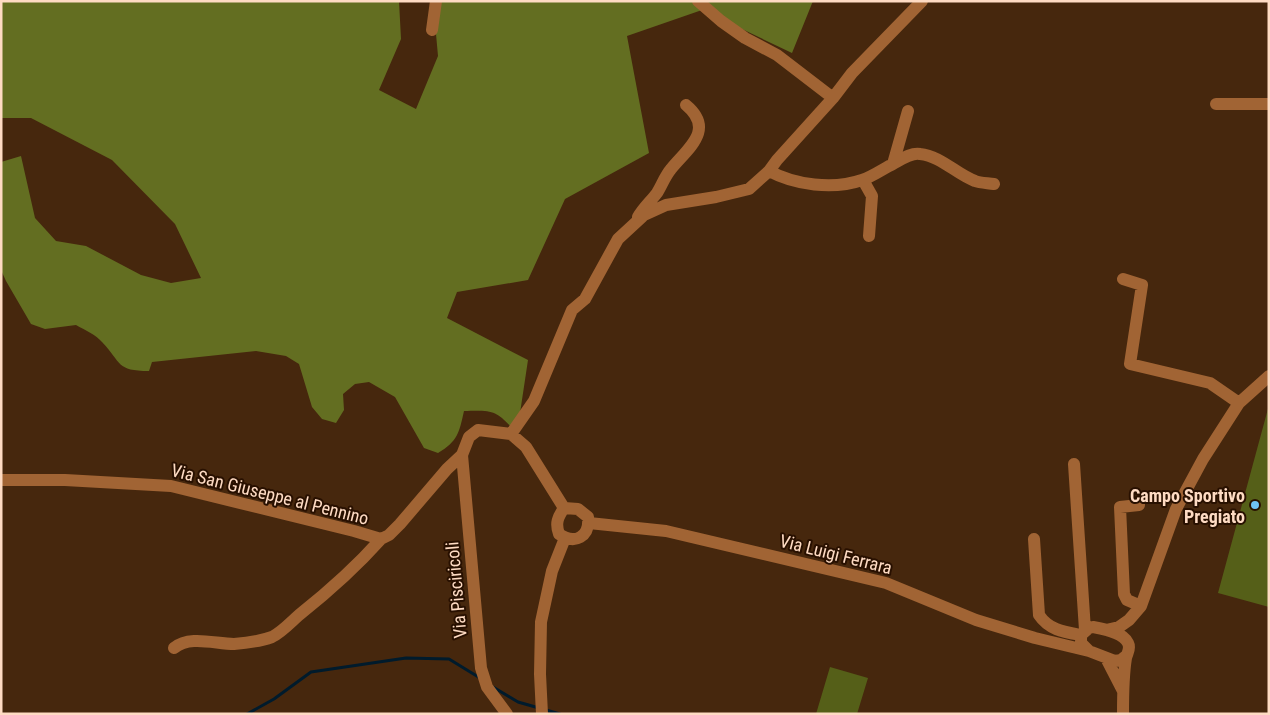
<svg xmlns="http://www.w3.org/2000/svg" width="1270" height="715" viewBox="0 0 1270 715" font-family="'Roboto Condensed',sans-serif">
  <rect width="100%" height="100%" fill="#46270d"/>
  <path fill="#555f18" d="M1269,405V607L1218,593Z
    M830,667L868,678L857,714H816Z"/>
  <path fill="#636e21" d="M1,1H399L401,39L379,90L416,109L438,56L433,1H813L792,53L702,10L627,36L649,153L565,199L528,280L457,292L447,318L528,360L517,433C496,411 496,410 464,411C459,433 458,441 438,453L424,448L395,397L369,382L355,384L343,394L344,410L336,423L322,419L312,407L299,364L286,356L256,351L152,362L149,371C116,371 122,363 102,342C96,335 85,330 76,325L45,329L31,324L6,281L1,270V162L21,156L35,218L56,241L86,246L141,275L171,283L201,278L175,224L112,160L31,118H1Z"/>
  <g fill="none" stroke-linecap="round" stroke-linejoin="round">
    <path stroke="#001b2c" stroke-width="3" d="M493,687L518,702L539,708
      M546,710L560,714
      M247,714L274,699L311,672L406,658L449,659L480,678"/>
    <path stroke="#a16434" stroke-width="12" d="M698,1L721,21L745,38L777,55L833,98
      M432,30L436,1
      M1216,104H1269
      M893,164L908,111
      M769,171C795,185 833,190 862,180C871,177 880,171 889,166C898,162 910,152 920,154C941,156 956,174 975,181C980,183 988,183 994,184
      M863,180L872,196L869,236
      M638,217C643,208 651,201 657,193C662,185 665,176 671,169C687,149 716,130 686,105
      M1123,279L1142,285L1130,364L1210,383L1239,403
      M511,434L534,401L572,310L585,299L618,239L644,215L666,205L716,197L749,189L769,171L777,160L833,98L852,73L922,1
      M462,455L481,668L487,687L507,714
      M1074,464L1085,630
      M1,480H65L171,486L354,531L381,539L389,535L400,524L447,469L462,455L469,437L478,430L511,434L526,447L564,508
      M1139,505L1120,507L1124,594L1127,600L1141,606
      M564,508L578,509L588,517C590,537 575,545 559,534C555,523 558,517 564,508Z
      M589,523L666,531L886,583L976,620L1035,638L1089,651L1115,661L1121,660L1126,656
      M1034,539L1039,615C1049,630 1064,632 1081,635
      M1106,630L1119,627L1129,620L1141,606L1176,509L1203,459L1239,403L1269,376
      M174,648C190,635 215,644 234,644C246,643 261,641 272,637C282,632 291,622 299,615C328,592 356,567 381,539
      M1089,651L1081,643V635L1089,628L1093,627C1104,629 1123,632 1128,643C1131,649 1127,653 1126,658C1123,676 1123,696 1123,714
      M1106,658L1123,691
      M542,714L540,674L541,622L552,571L565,538"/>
  </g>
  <circle fill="#6fc2f4" stroke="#281000" stroke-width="2" cx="1255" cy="505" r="5"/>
  <g text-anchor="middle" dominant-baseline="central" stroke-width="4" stroke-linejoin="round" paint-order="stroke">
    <g font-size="18" fill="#fedbc3" stroke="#281000">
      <text transform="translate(270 494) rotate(14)">Via San Giuseppe al Pennino</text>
      <text transform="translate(836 554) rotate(14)">Via Luigi Ferrara</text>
      <text transform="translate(456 590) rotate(-95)">Via Pisciricoli</text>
    </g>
    <g font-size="18" font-weight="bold" fill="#fedbc3" stroke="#281000" text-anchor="end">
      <text x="1245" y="495">Campo Sportivo<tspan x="1245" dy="21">Pregiato</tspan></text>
    </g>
  </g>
  <rect width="1270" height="715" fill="none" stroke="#fedbc3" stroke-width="5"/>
</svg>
